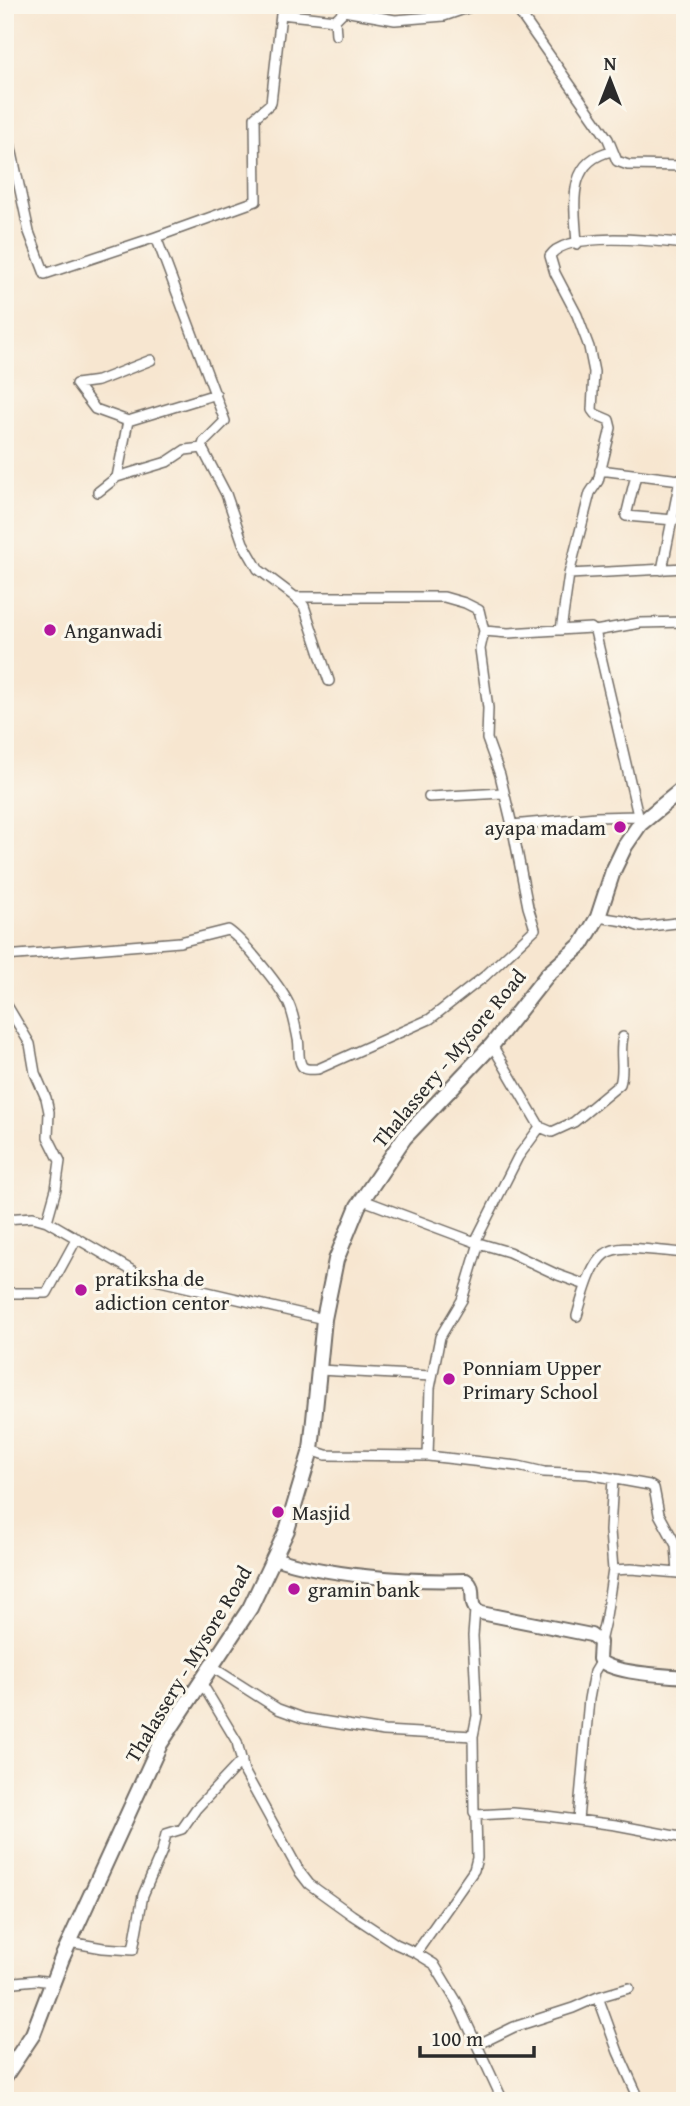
<svg xmlns="http://www.w3.org/2000/svg" width="690" height="2106" viewBox="0 0 690 2106" font-family="'Gentium Book Plus',serif">
  <rect width="100%" height="100%" fill="#fbf7ec"/>
  <filter id="ink" filterUnits="userSpaceOnUse"><feTurbulence type="fractalNoise" baseFrequency=".0143" numOctaves="2"/><feDisplacementMap in="SourceGraphic" scale="14" xChannelSelector="R" yChannelSelector="G"/><feConvolveMatrix kernelMatrix="1 2 1 2 8 2 1 2 1" color-interpolation-filters="sRGB"/></filter>
  <filter id="wash" filterUnits="userSpaceOnUse"><feTurbulence type="fractalNoise" baseFrequency=".00686" numOctaves="4" result="noise"/><feDisplacementMap in="SourceGraphic" scale="28" xChannelSelector="R" yChannelSelector="G"/><feGaussianBlur stdDeviation="1.57" result="paint"/><feColorMatrix in="noise" values="0 0 0 0 0 0 0 0 0 0 0 0 0 0 0 0 0 1.4 0 .05"/><feComposite in="paint" operator="in"/></filter>
  <g filter="url(#wash)">
    <rect width="100%" height="100%" fill="#f7e6d0"/>
  </g>
  <g filter="url(#ink)">
    <g fill="none" stroke-linecap="round" stroke-linejoin="round">
      <defs>
        <path id="street" d="M518,5L517,9L608,139L617,161L628,165L685,166
          M515,7L517,9L542,5
          M335,20L336,35
          M5,120L29,232L45,274L156,237L225,421L204,442L202,448L226,494L243,543L258,569L295,597H444L465,603L479,610L484,631L508,633L591,628L595,631L640,824
          M156,237L256,201L255,117L271,103L281,14L335,20L344,11L395,20L444,16L476,5
          M577,244C575,207 565,161 612,151
          M151,360L98,381L76,384L95,409L128,421L216,394
          M128,421L117,477L167,462L185,450L202,448
          M600,470L680,480L662,570
          M636,475L626,516L674,520
          M98,492L117,477
          M569,574L590,493L598,481L611,428L609,420L595,414L592,410L594,372L589,347L577,315L555,273L550,256C566,230 658,241 685,244
          M295,597L304,606L329,681
          M561,630L569,574L685,568
          M595,631L640,623L685,622
          M429,797L503,793
          M512,825L596,817L638,816
          M598,917L624,921L641,927L685,922
          M5,956L180,942L228,930C243,940 284,990 290,1007C294,1017 296,1029 298,1039C300,1047 297,1059 302,1066C306,1071 312,1069 318,1069L430,1019L485,976L535,929L528,907L512,825L500,775L487,739L488,708L480,649L484,631
          M5,1002L30,1044L35,1073L46,1098L49,1112L48,1137L60,1161L56,1189L47,1221
          M540,1127L552,1132L574,1122L620,1084C625,1069 619,1053 623,1037
          M363,1200L475,1242L509,1252L558,1275L586,1285
          M5,1219L33,1217L47,1221L143,1277L324,1319
          M475,1242L518,1157L540,1127L492,1045
          M5,1293H47L77,1238
          M577,1316C600,1233 606,1247 685,1253
          M319,1370L431,1376
          M311,1450L326,1455L428,1456L518,1466L544,1472L588,1474L649,1485L654,1488L659,1514L676,1545L678,1573L685,1574
          M428,1456L430,1388L440,1337L462,1300L479,1243
          M613,1570L631,1569L678,1573
          M475,1610L473,1636L477,1716L473,1736L474,1812L476,1815L513,1813L546,1816L616,1825L685,1838
          M600,1642L606,1616L613,1570L610,1531L613,1478
          M212,1667L278,1709L303,1718L384,1731L473,1736
          M201,1682L237,1742L244,1771L299,1871L309,1884L352,1915L396,1944L416,1953L434,1964L457,2002L503,2101
          M578,1820L589,1699L594,1672L600,1662
          M69,1942L103,1948L133,1950L143,1895L162,1851L166,1834L182,1829L196,1809L242,1760
          M416,1953L474,1870L477,1858L476,1815
          M5,1983L36,1980L52,1982
          M598,1997L618,2052L640,2101
          M477,2045L514,2027L573,2008L598,1997L629,1988"/>
        <path id="secondary" d="M274,1558C328,1576 409,1582 466,1580C479,1589 465,1606 481,1613L591,1635L600,1642L599,1659C610,1674 666,1675 685,1677"/>
        <path id="primary" d="M5,2076L33,2034L62,1958L160,1744L250,1608L287,1530L311,1450L324,1319L336,1260L358,1206L404,1138L492,1045L548,974L582,944L598,917L613,871L625,846L640,824L685,787"/>
      </defs>
      <use href="#street" stroke="#726c65" stroke-width="12"/>
      <use href="#secondary" stroke="#726c65" stroke-width="16"/>
      <use href="#primary" stroke="#726c65" stroke-width="18"/>
      <use href="#street" stroke="#fff" stroke-width="9"/>
      <use href="#secondary" stroke="#fff" stroke-width="12"/>
      <use href="#primary" stroke="#fff" stroke-width="14"/>
    </g>
  </g>
  <g fill="#b5179e" stroke="#fbf7ec" stroke-width="2.5">
    <circle cx="50" cy="630" r="7"/>
    <circle cx="620" cy="827" r="7"/>
    <circle cx="81" cy="1290" r="7"/>
    <circle cx="449" cy="1379" r="7"/>
    <circle cx="278" cy="1512" r="7"/>
    <circle cx="294" cy="1589" r="7"/>
  </g>
  <g text-anchor="middle" dominant-baseline="central" stroke-width="6" stroke-linejoin="round" paint-order="stroke">
    <g font-size="21" fill="#2b2b2b" stroke="#fbf7ec" text-anchor="start">
      <text x="64" y="630">Anganwadi</text>
      <text x="606" y="827" text-anchor="end">ayapa madam</text>
      <text x="95" y="1278">pratiksha de<tspan x="95" dy="24">adiction centor</tspan></text>
      <text x="463" y="1367">Ponniam Upper<tspan x="463" dy="24">Primary School</tspan></text>
      <text x="292" y="1512">Masjid</text>
      <text x="308" y="1589">gramin bank</text>
    </g>
    <g font-size="21" fill="#2b2b2b" stroke="#fbf7ec">
      <text transform="translate(449 1058) rotate(-50)">Thalassery - Mysore Road</text>
      <text transform="translate(188 1664) rotate(-59)">Thalassery - Mysore Road</text>
    </g>
  </g>
  <rect width="690" height="2106" fill="none" stroke="#fbf7ec" stroke-width="28"/>
  <g transform="translate(610 80)" stroke="#fbf7ec" stroke-width="5" paint-order="stroke">
  <path d="M0-5L12 26L0 18L-12 26Z" fill="#2b2b2b"/>
  <text y="-10" font-size="19" font-weight="bold" text-anchor="middle" fill="#2b2b2b">N</text>
  </g>
  <path d="M420 2046v10h114v-10" fill="none" stroke="#2b2b2b" stroke-width="3.5"/>
  <text x="431" y="2046" font-size="21" fill="#2b2b2b" stroke="#fbf7ec" stroke-width="5" paint-order="stroke">100 m</text>
</svg>
